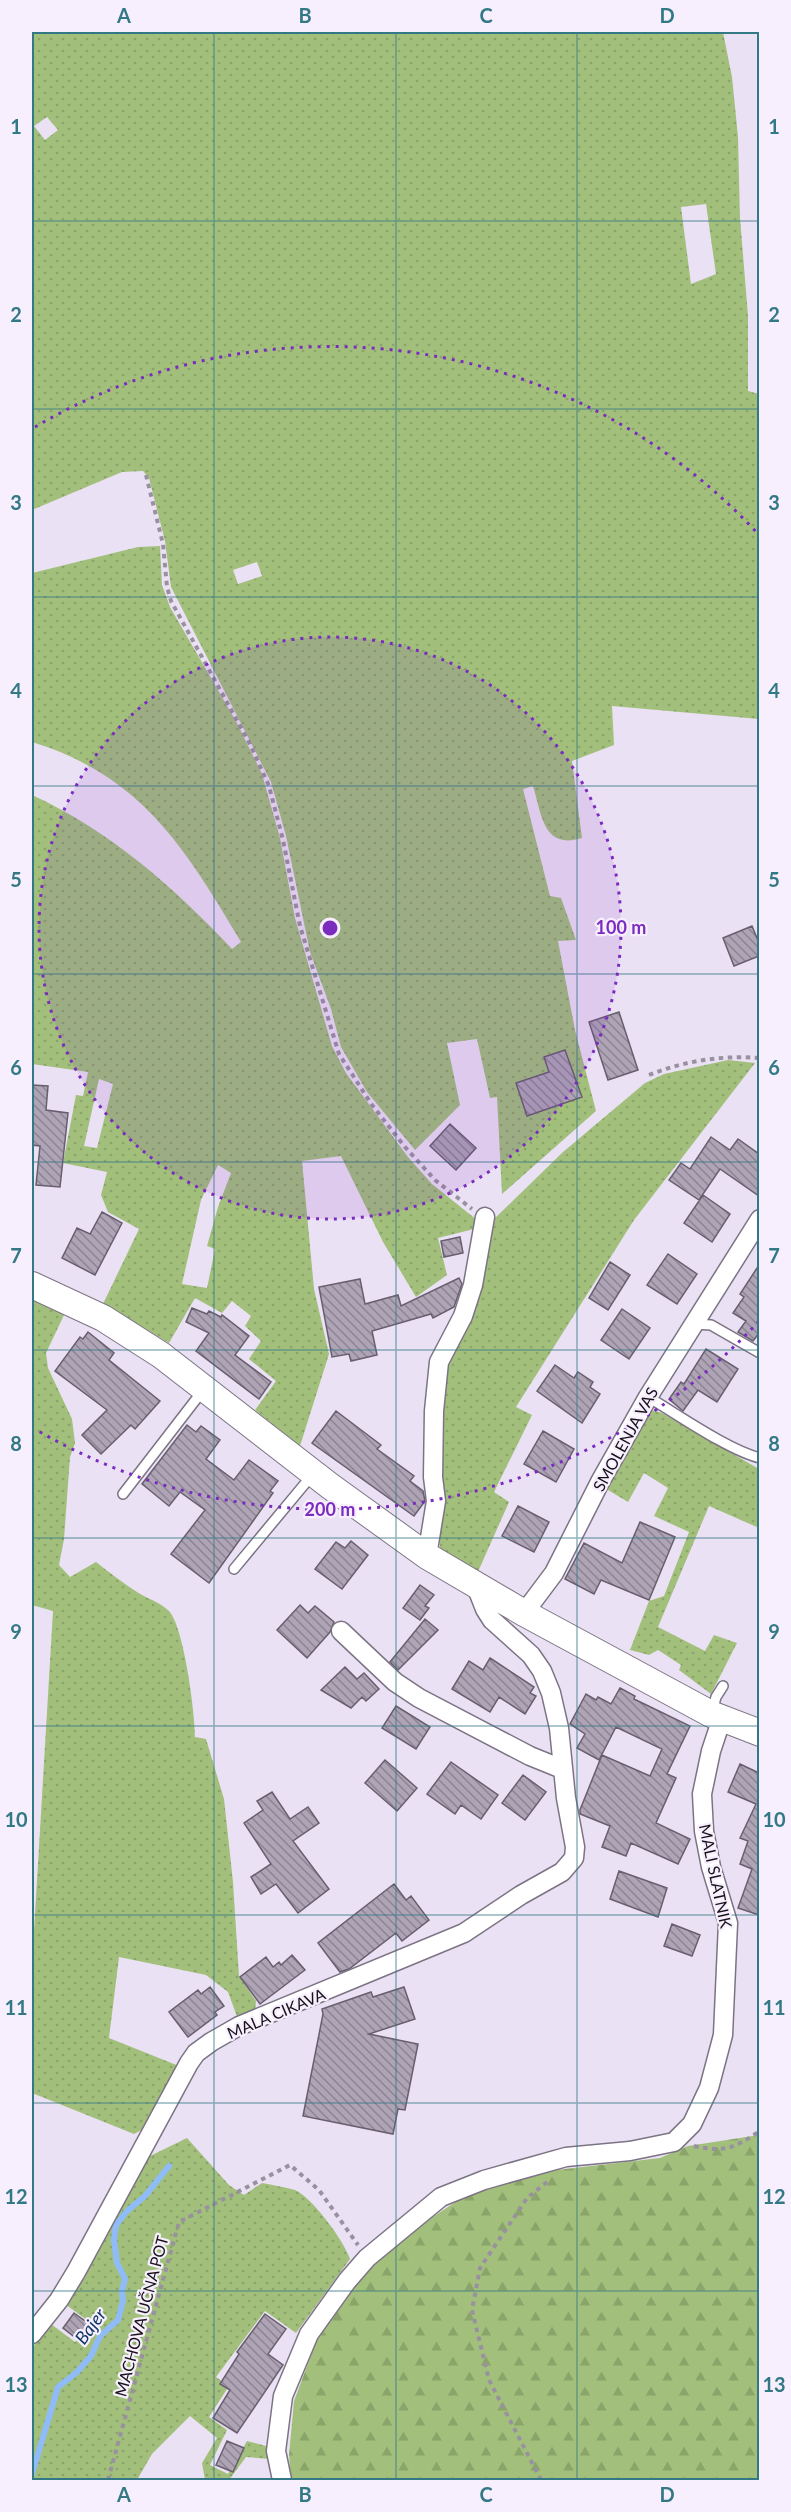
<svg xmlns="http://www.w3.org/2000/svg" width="791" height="2512" viewBox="0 0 791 2512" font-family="Lato,sans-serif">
  <defs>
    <pattern id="grass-dots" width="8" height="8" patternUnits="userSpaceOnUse" patternTransform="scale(1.5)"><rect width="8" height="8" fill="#a2c07c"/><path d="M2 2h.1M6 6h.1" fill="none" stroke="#8ba46a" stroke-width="1.8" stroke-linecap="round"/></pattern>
    <pattern id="forest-firs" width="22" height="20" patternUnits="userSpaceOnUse" patternTransform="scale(1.5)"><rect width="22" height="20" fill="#a2c07c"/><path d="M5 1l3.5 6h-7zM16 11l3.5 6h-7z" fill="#8ba46a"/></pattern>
    <pattern id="building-back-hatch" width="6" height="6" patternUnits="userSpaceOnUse" patternTransform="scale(1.5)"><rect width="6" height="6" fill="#aea4b6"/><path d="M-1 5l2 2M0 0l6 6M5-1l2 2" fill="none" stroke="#8d8493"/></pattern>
  </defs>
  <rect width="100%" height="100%" fill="#ebe1f4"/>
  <path fill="url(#grass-dots)" fill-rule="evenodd" d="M32,32H723L732,77L738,137L740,218L748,316V391L759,394V719L612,706L614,745L572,761L582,838C543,850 542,815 533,786L523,789L550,896L561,898L576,940L558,941L575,1030L596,1111L502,1194L497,1097L490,1098L477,1039L447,1043L460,1105L415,1150L367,1092L341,1047L331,1009L310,952L286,836L271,782L171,587L165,541L149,478L143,471L122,472L32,510ZM47,117L58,130L45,140L34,126ZM706,204L716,274L691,284L681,207ZM257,562L262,576L238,584L233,570Z
    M160,546L162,585L170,607L237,723L262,774L280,838L295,918L332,1046L346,1073L408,1157L432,1184L477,1220L478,1228L438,1238L447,1275L416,1297L383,1242L341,1156L302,1161L314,1289L329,1354L300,1446L255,1410L276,1381L249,1359L261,1341L245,1326L251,1316L232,1301L222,1313L195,1298L169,1343L103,1304L139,1229L108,1212L101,1195L107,1172L63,1163L76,1095L83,1096L88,1072L32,1064V795C109,830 175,888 232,949L241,942C185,848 142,776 32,742V573L138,547ZM99,1079L113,1084L97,1148L84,1146ZM218,1165L231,1173L218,1207L207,1246L215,1249L207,1288L182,1284L201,1200Z
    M728,1060L755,1063L634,1220L516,1407L532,1415L494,1492L509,1502L477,1574L440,1549L441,1432L447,1365L492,1221L563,1152L645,1083L664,1074Z
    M32,1297L65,1313L46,1353L48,1368L72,1419L75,1443L70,1457L64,1539L59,1565L70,1577L96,1562C109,1572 123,1583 137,1592C148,1599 160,1602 169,1611C184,1627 195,1713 195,1737L206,1739L224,1799L233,1882L239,1976L256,2001L255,2013L239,2022L228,1992L206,1975L119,1957L109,2038L179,2066L147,2127L134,2134L32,2093V1931H34L53,1611L32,1605Z
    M648,1409L662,1413L759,1469V1528L709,1506L658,1627L705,1651L714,1635L737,1643L711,1694L679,1670L681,1665L658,1650L649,1655L630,1650L649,1601L664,1596L689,1532L654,1516L668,1488L644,1473L628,1502L608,1490L607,1482Z
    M187,2138L229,2185L244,2195L262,2183C273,2185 285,2187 295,2190C312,2197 344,2241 350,2259L296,2333L265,2311L216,2377L229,2386L209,2417L227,2430L210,2465L228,2474L247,2441L266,2446L270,2459L246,2457L229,2480H205L202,2463L217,2438L190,2416L152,2454L137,2480H32V2348L51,2324L75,2342L92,2324L65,2304L148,2157Z"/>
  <path fill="url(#forest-firs)" d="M759,2135V2480H291L289,2455L294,2401L316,2342L362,2275L401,2238L460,2199L539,2172L660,2158L688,2146Z"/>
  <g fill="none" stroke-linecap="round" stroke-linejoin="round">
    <path stroke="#8fbcf8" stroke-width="6" d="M32,2474L58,2387L76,2373L91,2356L100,2336L118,2320L123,2301L122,2291L125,2279L117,2263L114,2240L116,2225L127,2211L145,2196L169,2166"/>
  </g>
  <path fill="url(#building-back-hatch)" stroke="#675e6e" stroke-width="1.5" d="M752,926L759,943V956L734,966L723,938Z
    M619,1012L638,1070L608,1080L589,1022Z
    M565,1050L582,1097L527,1116L516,1083L549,1072L544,1057Z
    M32,1085L48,1086L46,1110L68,1113L60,1187L36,1185L40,1146L32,1145Z
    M450,1124L476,1148L456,1170L430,1146Z
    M711,1137L730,1150L738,1139L759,1154V1196L720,1169L699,1200L669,1180L681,1163L690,1169Z
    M703,1195L730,1214L712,1242L684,1223Z
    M102,1212L122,1223L95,1275L62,1258L77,1228L90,1234Z
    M460,1237L463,1253L444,1257L441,1241Z
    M668,1254L697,1274L677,1304L647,1285Z
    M610,1262L630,1275L608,1310L589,1298Z
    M759,1265V1333L753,1341L738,1332L746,1321L733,1313L744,1297L740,1294Z
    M459,1278L462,1284L454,1307L433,1318L431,1314L372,1331L377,1355L351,1361L349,1354L332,1357L319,1287L360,1279L365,1304L398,1295L401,1306Z
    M192,1308L207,1314L209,1311L221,1317L222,1315L249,1336L235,1355L271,1382L259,1399L196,1351L209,1333L186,1322Z
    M622,1309L650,1328L629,1359L601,1340Z
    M88,1332L114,1353L109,1360L160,1401L135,1429L131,1425L101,1454L82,1435L107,1410L55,1371L80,1337L83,1339Z
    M706,1349L738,1369L717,1402L698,1390L683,1411L669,1399L681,1382L684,1384Z
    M555,1365L574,1378L578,1372L593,1382L590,1387L600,1394L582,1423L537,1391Z
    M336,1411L381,1445L377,1449L414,1476L410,1481L423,1491L425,1501L414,1516L312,1443Z
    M187,1425L196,1432L201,1426L220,1440L206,1459L234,1480L249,1460L278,1481L270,1491L273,1493L209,1583L171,1554L205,1510L180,1492L169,1506L142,1484Z
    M543,1431L574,1449L556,1482L524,1464Z
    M518,1506L549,1522L534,1552L502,1536Z
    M640,1522L675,1537L649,1600L601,1580L594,1594L565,1579L584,1543L622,1563Z
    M351,1541L368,1555L342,1589L315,1569L336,1542L345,1548Z
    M420,1585L434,1595L425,1606L429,1608L420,1620L403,1608Z
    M300,1605L308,1613L315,1606L334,1622L330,1632L307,1658L277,1630Z
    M425,1619L438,1630L398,1670L390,1662Z
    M490,1658L534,1687L530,1693L536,1696L525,1714L499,1697L490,1712L452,1689L469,1661L483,1670Z
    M345,1667L357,1679L364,1673L379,1689L366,1701L362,1697L351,1708L321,1690Z
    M620,1688L635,1696L634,1699L690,1726L667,1774L676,1778L656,1823L690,1839L678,1864L631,1843L626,1856L602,1847L610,1826L580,1814V1810L602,1755L650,1776L662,1749L616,1727L599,1760L577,1748L585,1734L570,1724L586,1694L596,1700L598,1697L611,1704Z
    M396,1706L430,1727L416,1749L382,1728Z
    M385,1760L417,1788L397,1811L365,1783Z
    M451,1762L498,1795L481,1819L461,1805L455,1814L427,1794Z
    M740,1764L759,1773V1915L738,1908L752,1869L740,1864L748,1841L740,1838L756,1804L728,1792Z
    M523,1775L546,1792L525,1820L502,1803Z
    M272,1792L290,1819L308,1807L319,1823L293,1841L329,1889L298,1913L276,1884L261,1894L251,1877L271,1864L244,1823L263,1810L257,1801Z
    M619,1871L667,1888L658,1917L610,1899Z
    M394,1884L406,1900L411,1896L429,1920L402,1941L396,1933L349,1969L340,1972L318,1943Z
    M672,1924L700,1935L692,1956L664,1946Z
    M292,1955L305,1970L260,2004L240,1977L266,1957L273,1967L279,1962L281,1965Z
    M210,1987L224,2006L215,2012L217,2015L188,2037L169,2012L198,1990L201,1994Z
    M404,1987L415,2019L369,2034L418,2044L405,2110L398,2109L393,2134L303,2116L323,2014L322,2009L371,1992L373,1997Z
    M74,2313L92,2326L81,2342L63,2328Z
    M265,2314L286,2329L268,2354L283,2365L237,2433L213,2418L230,2390L220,2384L239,2354L237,2352Z
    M227,2441L244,2448L233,2472L216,2465Z"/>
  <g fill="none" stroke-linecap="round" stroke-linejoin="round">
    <defs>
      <path id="service" d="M694,1324L711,1325L760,1353
        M648,1397C677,1414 728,1450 760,1458
        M123,1494L204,1389
        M234,1569L313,1474
        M712,1712L716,1697L723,1686"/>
      <path id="minor" d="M427,1556L436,1501L433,1477L434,1411L439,1362L463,1316L473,1285L485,1217
        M524,1613L554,1573L600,1482L648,1397L760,1219
        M341,1631L395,1682L419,1698L530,1756L562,1769
        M32,2334L59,2300L76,2272L189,2063L196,2053L211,2042L239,2026L464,1933L521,1895L562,1872L574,1858L575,1847L566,1798L559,1728L551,1693L542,1671L531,1655L492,1620L485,1609L476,1586
        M282,2480L276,2451L283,2396L309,2334L347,2281L367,2258L441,2197L484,2180L566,2157L630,2151L674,2142L692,2124L709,2088L723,2035L728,1923L711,1867L704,1831L702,1794L711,1751L722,1718"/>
      <path id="secondary" d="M32,1285L103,1318L161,1355L330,1486L427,1556L524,1613L711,1714L760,1733"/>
    </defs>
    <use href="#service" stroke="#7c7384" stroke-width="12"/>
    <use href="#minor" stroke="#7c7384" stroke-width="21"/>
    <use href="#secondary" stroke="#7c7384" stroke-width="28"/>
    <path stroke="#99919f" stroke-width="4" stroke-dasharray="4.5 4.5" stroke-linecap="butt" d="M146,475L163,544L167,587L171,601L250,744L269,786L283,840L300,926L339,1054L372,1105L405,1147L435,1180L472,1209
      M649,1075C684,1061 722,1055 760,1058
      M694,2146C725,2153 734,2148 760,2131
      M108,2480L179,2222L290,2165L319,2190L358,2245
      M541,2480L489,2380L472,2310L480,2268L527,2198L547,2182"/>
    <use href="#service" stroke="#fff" stroke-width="9"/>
    <use href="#minor" stroke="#fff" stroke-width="18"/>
    <use href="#secondary" stroke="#fff" stroke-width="26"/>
  </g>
  <path fill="none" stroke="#337985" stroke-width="1.5" stroke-opacity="0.55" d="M214,32V2480M396,32V2480M577,32V2480M32,221H760M32,409H760M32,597H760M32,786H760M32,974H760M32,1162H760M32,1350H760M32,1538H760M32,1726H760M32,1915H760M32,2103H760M32,2291H760"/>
  <circle cx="330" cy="928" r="291" fill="#7b2cbf" fill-opacity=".12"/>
  <g fill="none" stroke="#7b2cbf" stroke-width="3" stroke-dasharray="3 6">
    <circle cx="330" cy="928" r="291"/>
    <path d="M759 1321A582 582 0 0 1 35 1429M35 427A582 582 0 0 1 759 535"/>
  </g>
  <g text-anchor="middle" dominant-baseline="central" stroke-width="4.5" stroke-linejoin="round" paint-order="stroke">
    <g font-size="16" fill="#161218" stroke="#f7effe">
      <text transform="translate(625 1439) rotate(-61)">SMOLENJA VAS</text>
      <text transform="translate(716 1876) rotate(78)">MALI SLATNIK</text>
      <text transform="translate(276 2013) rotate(-23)">MALA CIKAVA</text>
      <text transform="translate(141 2316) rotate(-75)">MACHOVA UČNA POT</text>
    </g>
    <g font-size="18" font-style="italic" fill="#0e3563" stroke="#f7effe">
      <text transform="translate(90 2326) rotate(-54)">Bajer</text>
    </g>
  </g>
  <circle cx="330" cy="928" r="9" fill="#7b2cbf" stroke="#f7effe" stroke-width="3"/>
  <g font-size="18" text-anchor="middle" font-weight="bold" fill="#7b2cbf" stroke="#f7effe" stroke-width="4.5" stroke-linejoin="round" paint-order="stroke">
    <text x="621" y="934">100 m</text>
    <text x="330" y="1516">200 m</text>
  </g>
  <rect width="791" height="2512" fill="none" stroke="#f7effe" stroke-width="66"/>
  <rect x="33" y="33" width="725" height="2446" fill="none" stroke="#337985" stroke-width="2"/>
  <g font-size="20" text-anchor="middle" font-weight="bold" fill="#337985">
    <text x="124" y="23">A</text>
    <text x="305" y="23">B</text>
    <text x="486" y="23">C</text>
    <text x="667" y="23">D</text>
    <text x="16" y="134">1</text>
    <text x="774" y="134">1</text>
    <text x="16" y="322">2</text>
    <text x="774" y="322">2</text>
    <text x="16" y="510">3</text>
    <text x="774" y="510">3</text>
    <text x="16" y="698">4</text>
    <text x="774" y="698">4</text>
    <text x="16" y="887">5</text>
    <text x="774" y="887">5</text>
    <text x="16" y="1075">6</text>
    <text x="774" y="1075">6</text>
    <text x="16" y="1263">7</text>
    <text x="774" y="1263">7</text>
    <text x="16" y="1451">8</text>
    <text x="774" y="1451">8</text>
    <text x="16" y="1639">9</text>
    <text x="774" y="1639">9</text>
    <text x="16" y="1827">10</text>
    <text x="774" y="1827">10</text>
    <text x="16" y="2015">11</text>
    <text x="774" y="2015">11</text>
    <text x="16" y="2204">12</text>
    <text x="774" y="2204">12</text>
    <text x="16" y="2392">13</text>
    <text x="774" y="2392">13</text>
    <text x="124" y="2502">A</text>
    <text x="305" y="2502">B</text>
    <text x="486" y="2502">C</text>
    <text x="667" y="2502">D</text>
  </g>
</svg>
